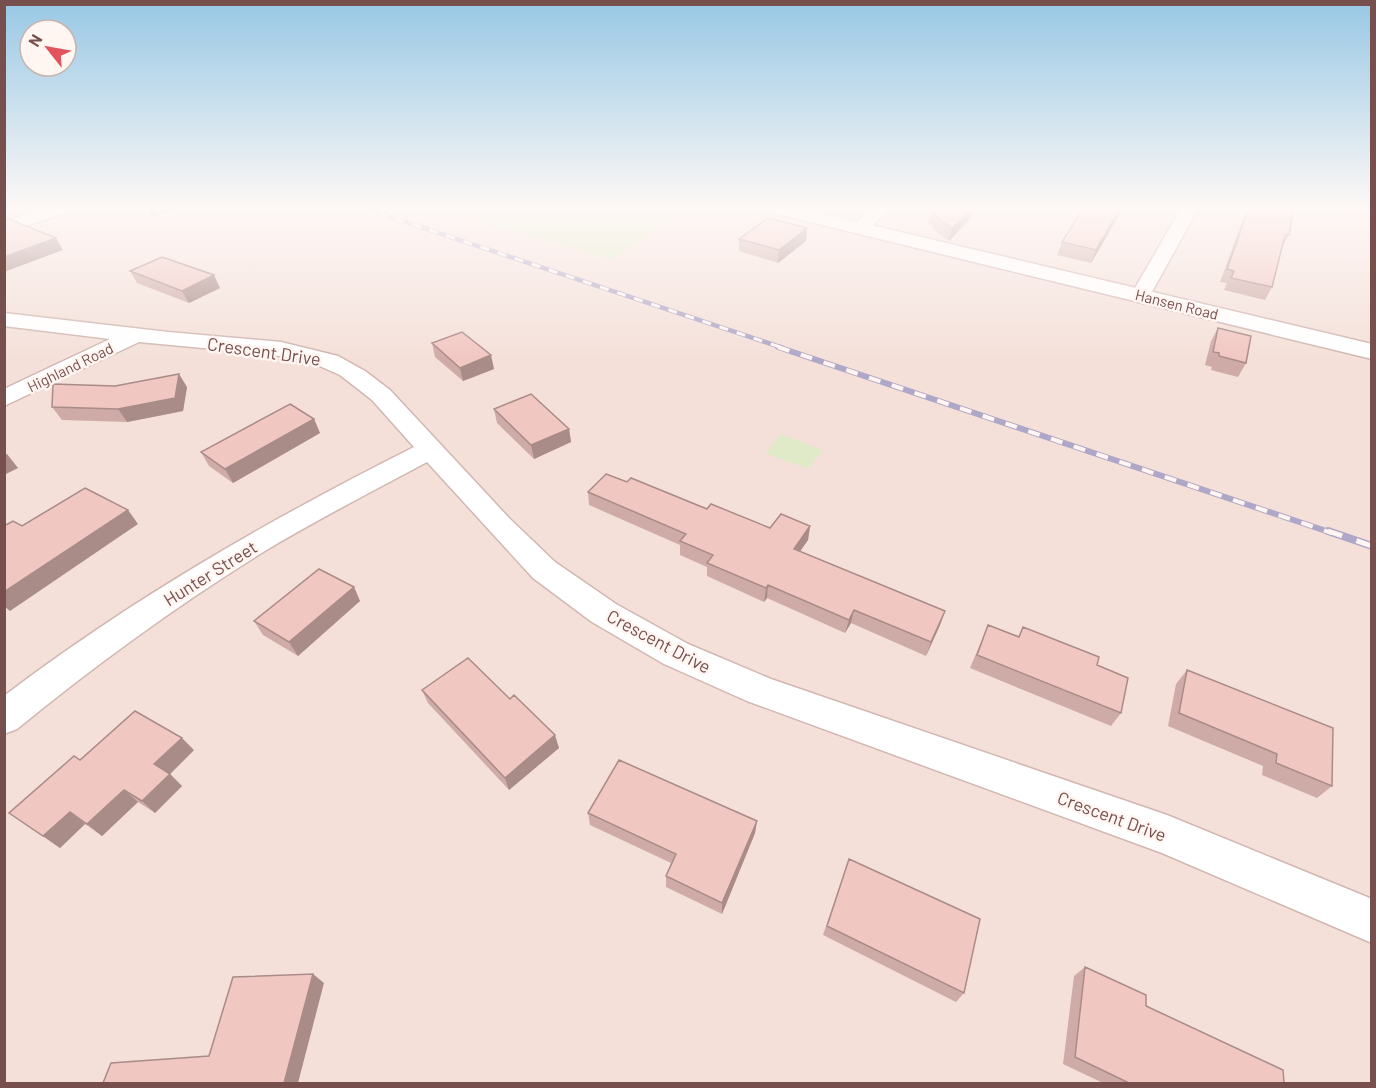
<svg xmlns="http://www.w3.org/2000/svg" width="1376" height="1088" viewBox="0 0 1376 1088" font-family="Barlow,sans-serif">
  <rect width="100%" height="100%" fill="#fcf0ea"/>
  <path fill="#f4e0d9" d="M5,207H1371V1083H5Z"/>
  <path fill="#e0eac8" d="M436,207H689L611,260Z
    M781,434L823,450L808,469L765,453Z"/>
  <g fill="none" stroke-linecap="round" stroke-linejoin="round">
    <defs>
      <path id="minor" d="M49,207H74L71,211L4,233V222Z
        M872,207H891L867,231H855L852,227Z
        M1182,207H1199L1148,299L1141,301L1134,299L1131,295Z
        M4,313L168,332L281,342L338,356L365,371L390,390L509,518L555,562L616,604L688,644L771,679L1167,815L1372,899V943L1162,853L747,701L664,664L592,622L533,578L427,462C371,492 314,521 260,554C175,607 94,666 17,729L4,734V696C133,598 269,520 414,447L372,400L340,375L306,360L266,354L139,342L4,406V389L110,339L4,326Z"/>
      <path id="tertiary" d="M762,207H795L1372,344V359L765,211Z"/>
    </defs>
    <use href="#minor" stroke="#d1b7b2" stroke-width="3"/>
    <use href="#tertiary" stroke="#d1b7b2" stroke-width="3"/>
    <use href="#minor" fill="#fff" fill-rule="evenodd"/>
    <use href="#tertiary" fill="#fff" fill-rule="evenodd"/>
    <defs>
      <path id="rail-far2" d="M361,207L783,348"/>
      <path id="rail-far1" d="M778,347L1332,533"/>
      <path id="rail" d="M1328,531L1372,546"/>
    </defs>
    <use href="#rail-far2" stroke="#afa7c7" stroke-width="4.5"/>
    <use href="#rail-far1" stroke="#afa7c7" stroke-width="6"/>
    <use href="#rail" stroke="#afa7c7" stroke-width="8"/>
    <use href="#rail-far2" stroke="#fff5f1" stroke-width="3" stroke-dasharray="9" stroke-linecap="butt"/>
    <use href="#rail-far1" stroke="#fff5f1" stroke-width="4" stroke-dasharray="12" stroke-linecap="butt"/>
    <use href="#rail" stroke="#fff5f1" stroke-width="5" stroke-dasharray="15" stroke-linecap="butt"/>
  </g>
  <path fill="#cfaba7" d="M981,207L949,241L932,228L933,225L928,224L931,212Z
    M1124,207L1091,263L1057,255L1062,242L1075,221L1079,209Z
    M1249,207H1294L1289,235L1282,248L1272,287L1265,300L1224,290L1227,283L1220,282L1243,219Z
    M807,228L806,241L778,263L739,251V239Z
    M130,271L220,288L189,303L137,283Z
    M1218,328L1246,363L1238,377L1211,370L1212,367L1205,365L1211,341Z
    M432,343L494,369L463,381L435,357Z
    M187,387L183,411L127,422L62,420L52,407Z
    M494,409L569,429L571,442L534,459L497,423Z
    M314,419L320,433L233,483L209,466L201,452Z
    M627,482L707,509L770,528L810,526L808,540L800,551L945,611L940,625L926,656L851,623L845,633L767,598L764,602L707,576V567L680,555V545L589,505L588,492Z
    M354,587L360,601L298,656L263,635L254,621Z
    M988,625L1018,637L1023,627L1121,713L1111,726L970,668Z
    M1187,670L1332,786L1317,798L1262,775L1263,766L1168,726L1176,684Z
    M422,690L510,699L559,748L509,790L428,703Z
    M194,750L170,774L182,786L155,813L138,802L102,836L85,824L60,848L9,813Z
    M588,813L757,821L755,833L722,914L666,887V876L671,863L590,825Z
    M845,870L964,993L956,1002L823,935Z
    M1085,967L1146,1006L1284,1083H1103L1063,1064L1074,976Z"/>
  <path fill="#a98b88" d="M147,207H180L152,217Z
    M973,207H981L949,241L952,229Z
    M1121,207H1124L1091,263L1096,250Z
    M807,228L806,241L778,263L779,250Z
    M56,238L63,250L4,272V257Z
    M214,275L220,288L189,303L182,291Z
    M491,355L494,369L463,381L460,368Z
    M179,374L187,387L183,411L127,422L118,409Z
    M314,419L320,433L233,483L225,469Z
    M569,429L571,442L534,459L531,445Z
    M7,454L18,468L4,475V455Z
    M128,510L138,524L10,611L4,606V592Z
    M810,526L808,540L792,563L794,549Z
    M768,585L767,598L764,602L766,588Z
    M354,587L360,601L298,656L289,642Z
    M854,610L851,623L845,633L849,620Z
    M945,611L940,625L926,656L931,642Z
    M555,735L559,748L509,790L505,778Z
    M182,738L194,750L167,777L154,764Z
    M170,774L182,786L155,813L142,801Z
    M124,790L138,802L102,836L87,824Z
    M70,812L85,824L60,848L43,836Z
    M757,821L755,833L722,914V903Z
    M313,974L324,983L298,1083H284Z"/>
  <path fill="#f1c7c2" stroke="#a98b88" stroke-width="1.5" d="M936,207H973L952,229L935,216L937,214L931,212Z
    M1081,207H1121L1096,250L1062,242L1082,210L1079,209Z
    M1249,207H1294L1289,235H1285L1272,287L1231,278L1234,271L1227,269Z
    M768,218L807,228L779,250L739,239Z
    M9,219L56,238L4,257V220Z
    M162,257L214,275L182,291L130,271Z
    M1218,328L1251,336L1246,363L1219,356V353L1213,352Z
    M462,332L491,355L460,368L432,343Z
    M179,374L175,398L118,409L52,407L53,384L115,386Z
    M531,394L569,429L531,445L494,409Z
    M290,404L314,419L225,469L201,452Z
    M606,474L627,482L631,478L707,509L711,504L770,528L781,514L810,526L794,549L945,611L931,642L854,610L849,620L768,585L766,588L707,563L713,555L680,541L686,534L588,492Z
    M85,488L128,510L4,592V526L13,521L22,526Z
    M319,569L354,587L289,642L254,621Z
    M988,625L1019,637L1023,627L1099,657L1097,665L1128,678L1121,713L977,655Z
    M468,658L510,699L514,695L555,735L505,778L422,690Z
    M1187,670L1333,728L1332,786L1276,763L1277,754L1179,713Z
    M135,711L182,738L154,764L170,774L142,801L124,790L87,824L70,812L43,836L9,813L74,756L80,760Z
    M619,760L757,821L722,903L666,876L676,854L588,813Z
    M849,859L980,919L964,993L827,926Z
    M1085,967L1146,995V1006L1283,1070L1284,1083H1129L1075,1057Z
    M313,974L284,1083H103L111,1063L209,1056L233,977Z"/>
  <linearGradient id="sky" x2="0" y2="1"><stop stop-color="#97c8e5"/><stop offset="0.58" stop-color="#fef8f6"/><stop offset="1" stop-color="#fef8f6" stop-opacity="0"/></linearGradient>
  <rect width="1376" height="359" fill="url(#sky)"/>
  <g text-anchor="middle" dominant-baseline="central" stroke-width="5" stroke-linejoin="round" paint-order="stroke">
    <g font-size="15" fill="#77504d" stroke="#fff5f1">
      <text transform="translate(1177 304) rotate(14)">Hansen Road</text>
      <text transform="translate(70 367) rotate(-26)">Highland Road</text>
    </g>
    <g font-size="18" fill="#77504d" stroke="#fff5f1">
      <text transform="translate(264 351) rotate(8)">Crescent Drive</text>
      <text transform="translate(210 573) rotate(-32)">Hunter Street</text>
      <text transform="translate(659 641) rotate(28)">Crescent Drive</text>
      <text transform="translate(1112 816) rotate(20)">Crescent Drive</text>
    </g>
  </g>
  <rect width="1376" height="1088" fill="none" stroke="#77504d" stroke-width="12"/>
  <g transform="translate(48 48) rotate(301)"><circle r="28" fill="#fff5f1" stroke="#c9b3af" stroke-width="1.5"/>
  <path d="M0-4.5L10 22L0 15L-10 22Z" fill="#e2535e"/>
  <text y="-9" font-size="16" font-weight="bold" text-anchor="middle" fill="#77504d">N</text>
  </g>
</svg>
